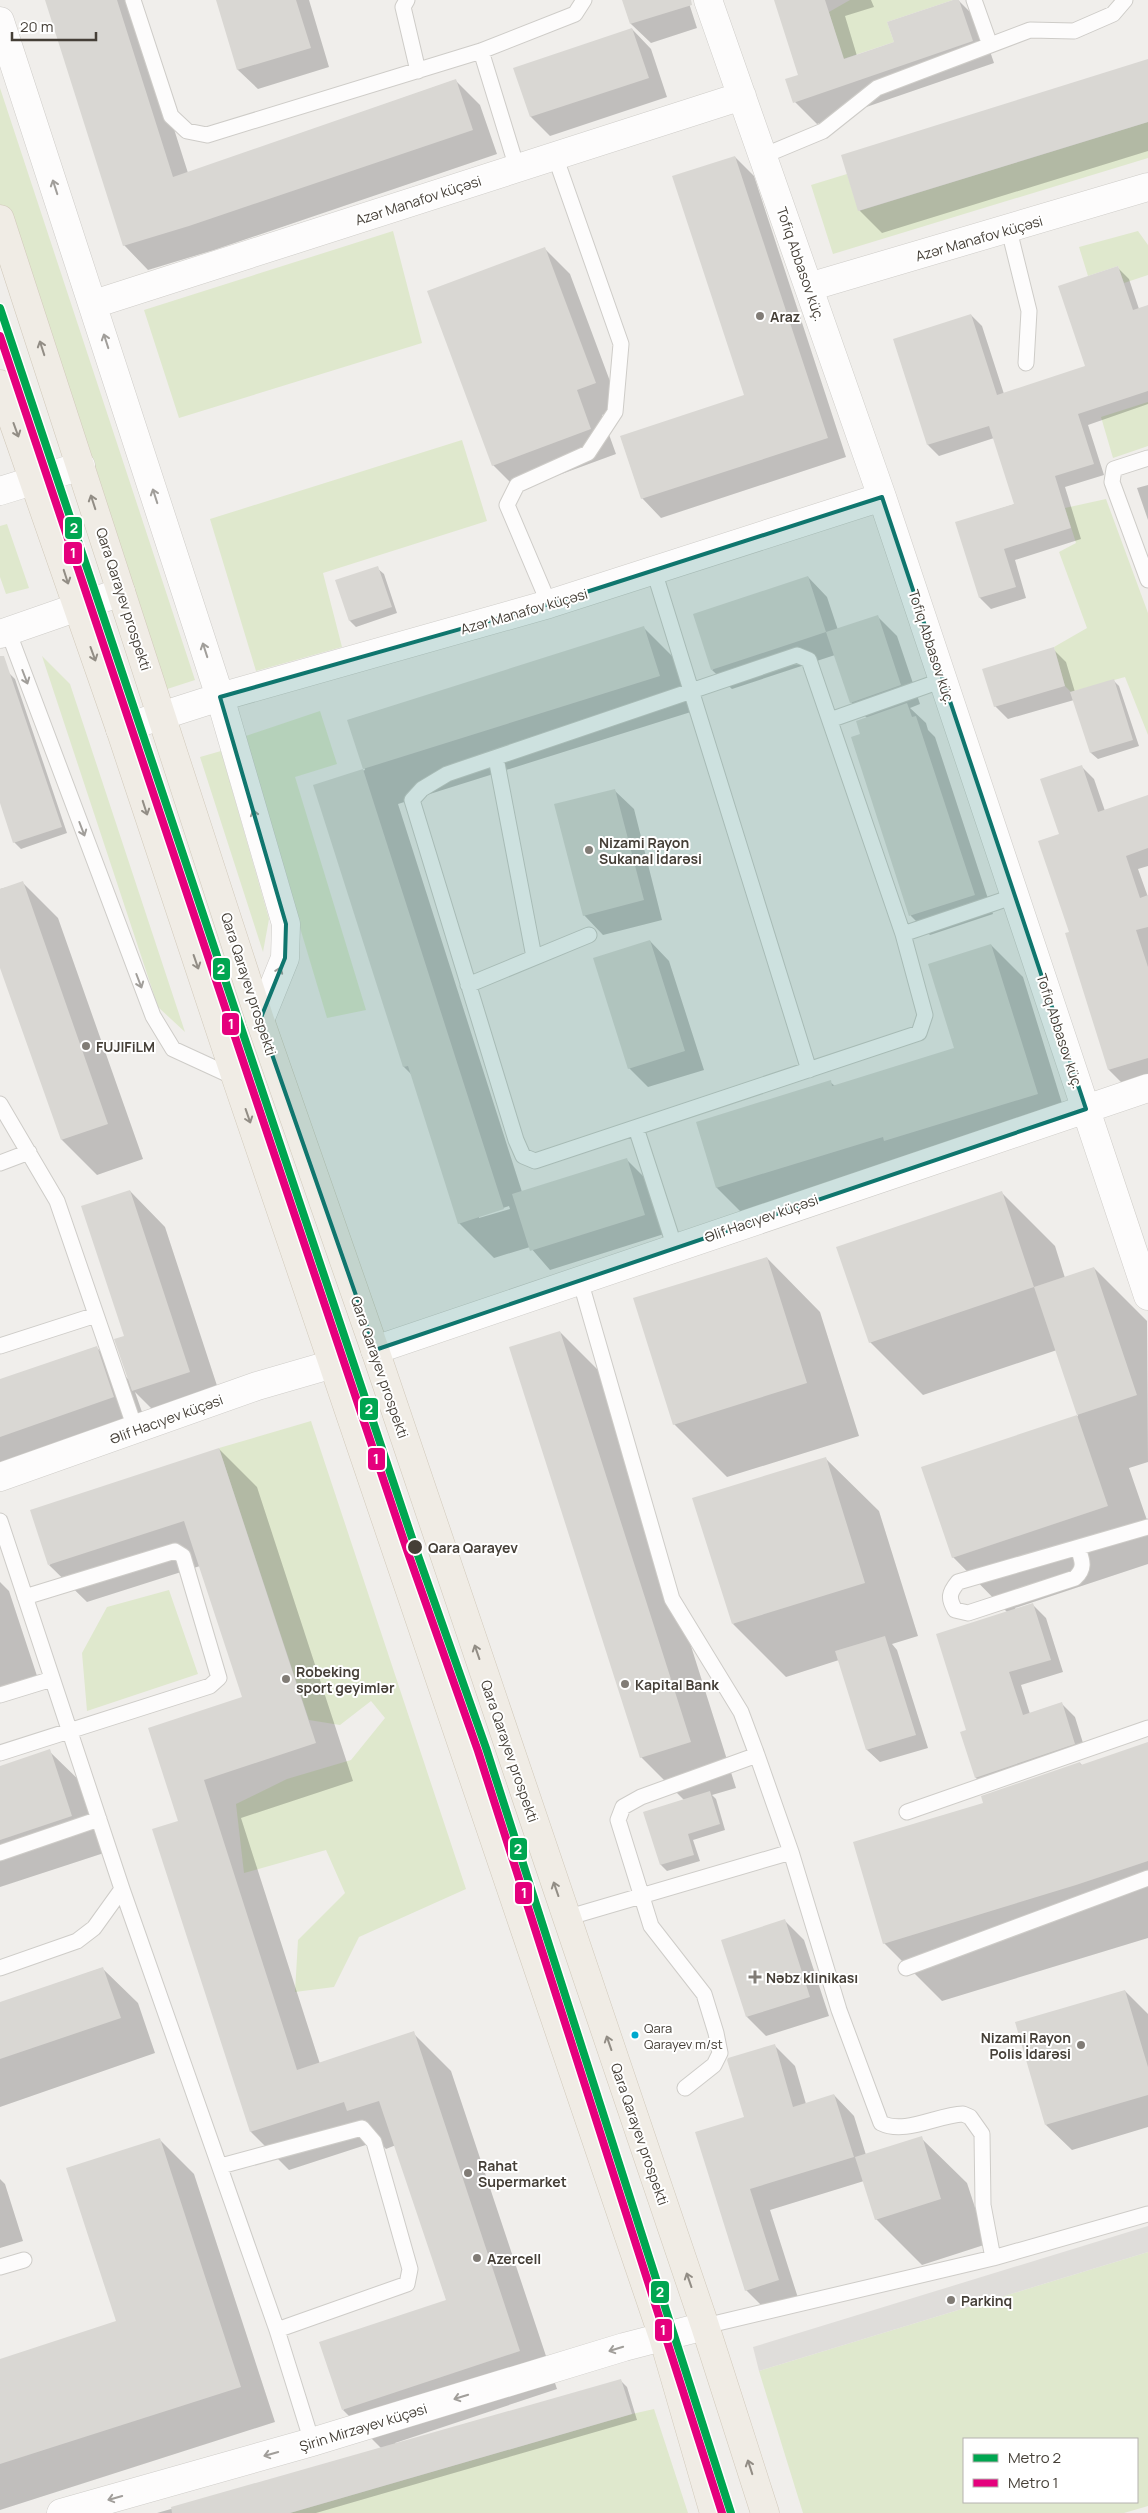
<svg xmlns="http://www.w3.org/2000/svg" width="1148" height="2513" viewBox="0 0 1148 2513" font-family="Manrope,sans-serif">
  <rect width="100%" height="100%" fill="#f0eeeb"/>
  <path fill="#dfe8cd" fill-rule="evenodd" d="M850,0H953L887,22L894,42L843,59L829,12Z
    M0,88L195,680L161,691L0,204Z
    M1148,122V158L833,254L811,185L847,174L859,211Z
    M393,231L422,343L179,418L144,310Z
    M1138,231L1148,245V275L1124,283L1118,266L1088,276L1079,247Z
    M1148,402V446L1113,458L1101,417Z
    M462,440L487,521L323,573L342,647L256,671L210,519Z
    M1106,499L1148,613V735L1125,677L1071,692L1065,686L1054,647L1087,628L1059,552L1076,543L1065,508Z
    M7,524L29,588L6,594L0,577V526Z
    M42,656L70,684L185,1032L158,1007Z
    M320,711L337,764L295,777L366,1010L327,1018L243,737Z
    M221,751L269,919L263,952L200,757Z
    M311,1421L466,1889L359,1937L334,1987L295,1992L298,1940L345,1893L326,1850L244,1873L236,1804L287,1779L351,1760L385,1718L371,1701L340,1725L309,1720L219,1448Z
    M169,1590L198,1674L87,1711L82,1653L107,1607Z
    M1148,2252V2506L1124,2513H803L759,2371ZM964,2439H1137V2502H964Z
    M654,2409L688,2513H290L632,2414Z"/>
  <path fill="#dfddda" d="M1148,2226V2252L759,2371L753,2347Z"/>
  <path fill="#0003" fill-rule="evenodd" d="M46,0H133L188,173L455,80L480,105L497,154L214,250L148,270L124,245Z
    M217,0H309L329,67L258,89L238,70Z
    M624,0H688L697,28L651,43L631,24Z
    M775,0H871L874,7L845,16L857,56L895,43L958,0L980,22L994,63L817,124L795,102L799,76Z
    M632,29L651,49L667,97L550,136L531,117L515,69Z
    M1148,61V151L882,233L859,210Z
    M735,157L754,176L846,457L661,518L642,498L746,396Z
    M545,249L570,274L620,408L602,415L616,454L518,490L493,465Z
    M1118,268L1129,279L1139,309L1148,306V404L1088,425L1104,475L1065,487L1081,539L1015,560L1026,598L991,609L980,598L956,523L1015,504L994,438L939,456L928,445L894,340L971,315L982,326L1004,394L1087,367Z
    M1148,485V520L1137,488Z
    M377,568L384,574L397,613L356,627L350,621L337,581Z
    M808,577L827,597L838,630L878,617L897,636L920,704L910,708L926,723L928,730L935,737L993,914L930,935L911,916L852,738L862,735L867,718L851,702L835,655L732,689L712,670Z
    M644,628L679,663L694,711L398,804L522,1192L627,1160L646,1179L664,1234L550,1270L530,1247L494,1258L459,1223L413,1076L404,1067L315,786L365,770L349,720ZM509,1206L510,1209L479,1218V1216Z
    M1053,649L1066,662L1075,692L1113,680L1119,686L1139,746L1098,759L1091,753L1074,700L1008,719L995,706Z
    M9,673L15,679L67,833L21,849L14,842L0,799V676Z
    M1081,766L1094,779L1105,811L1148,797V866L1138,869L1148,897V1075L1122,1083L1109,1070L1066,934L1070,933L1061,835Z
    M614,790L634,809L662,920L603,935L584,915Z
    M23,883L58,918L143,1159L97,1175L62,1140L0,964V889Z
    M650,941L669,961L704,1070L648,1087L629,1068Z
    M991,945L1023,977L1069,1126L749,1220L717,1188L697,1123L830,1082L835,1086L956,1049Z
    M130,1191L165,1227L224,1407L169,1426L135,1392L149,1432L0,1484V1380L96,1347L130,1381L126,1337Z
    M1001,1192L1055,1246L1065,1278L1094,1268L1147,1321L1148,1462L1129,1468L1148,1523V1564L1015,1608L1016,1610L1033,1605L1046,1618L1063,1672L1021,1685L1030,1714L1062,1704L1075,1717L1087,1756L989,1791L976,1778L962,1732L967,1731L1008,1613L953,1557L923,1468L1078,1416L1057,1350L923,1395L870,1342Z
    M767,1258L820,1312L859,1436L727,1477L674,1424Z
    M560,1332L606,1378L736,1788L712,1795L716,1799L725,1830L693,1840L700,1861L667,1871L661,1865L645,1812L684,1800L641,1757Z
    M219,1449L257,1487L353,1781L241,1818L320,2064L413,2033L451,2071L557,2389L395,2443L396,2445L621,2381L627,2387L637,2420L316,2513H157L382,2449L343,2410L447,2301L396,2145L386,2149L378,2141L289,2170L251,2132L179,1822L244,1698L200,1566L87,1602L49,1565Z
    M825,1458L879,1511L918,1636L892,1644L897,1650L928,1748L880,1762L867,1750L839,1660L786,1677L733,1624Z
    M0,1582L9,1591L40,1685L0,1698Z
    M1148,1744V1938L942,2001L884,1943L984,1804L1080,1763L1083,1766Z
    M49,1751L85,1786L107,1852L0,1887V1767Z
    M785,1921L804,1940L829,2016L766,2036L747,2017Z
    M102,1968L138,2003L155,2053L0,2107V2003Z
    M1125,1991L1148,2014V2127L1072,2150L1046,2125Z
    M775,2046L795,2066L806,2104L834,2095L854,2116L866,2155L921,2138L967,2183L987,2244L922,2265L876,2219L864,2181L770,2210L799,2301L767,2311L746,2290L745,2118Z
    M159,2139L194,2174L275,2422L0,2510V2360L118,2322Z
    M0,2179L5,2184L23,2241L0,2248Z"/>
  <path fill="#d9d7d3" d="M45,0H117L173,177L456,79L473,130L189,226L123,246Z
    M216,0H296L311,48L237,70Z
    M622,0H691L692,5L630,24Z
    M774,0H825L844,59L894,42L887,22L953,0H959L973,41L793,103L785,79L798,75Z
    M632,28L649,78L530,117L513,68Z
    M1148,59V122L858,211L841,155Z
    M735,156L828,438L641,499L620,436L744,395L672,176Z
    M545,247L596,383L577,390L591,429L492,466L427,291Z
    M1118,266L1133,310L1148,305V391L1078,414L1094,464L1055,476L1071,528L1004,549L1016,587L979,598L955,522L1014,504L989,426L927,445L893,339L971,314L997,395L1085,366L1058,286Z
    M378,566L392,607L349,621L335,580Z
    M808,576L826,632L711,670L693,614Z
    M878,615L901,685L850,703L826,632Z
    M644,626L660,676L363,769L347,720Z
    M1054,647L1065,686L994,707L982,669Z
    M0,656H4L62,827L13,843L0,803Z
    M1114,679L1133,740L1090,753L1070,692Z
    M907,703L912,717L916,716L975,895L909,916L851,737L860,734L856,721Z
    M1082,765L1098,812L1148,795V848L1126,856L1140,898L1148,895V927L1136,930L1148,967V1058L1108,1070L1065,933L1069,932L1038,841L1059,834L1040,779Z
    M363,769L504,1209L458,1224L408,1066L403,1067L313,785Z
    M615,789L644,900L583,916L554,804Z
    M23,881L108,1124L61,1140L0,968V889Z
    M650,940L685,1051L628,1069L593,958Z
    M991,944L1038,1094L884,1141L883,1137L716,1188L696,1122L831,1080L832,1086L954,1048L928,964Z
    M627,1158L645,1215L530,1251L512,1194Z
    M130,1190L190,1372L132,1391L114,1339L124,1336L81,1206Z
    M1002,1191L1034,1287L869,1343L836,1247Z
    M767,1257L807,1383L673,1425L633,1298Z
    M1094,1267L1137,1395L1077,1415L1034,1287Z
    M560,1331L691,1742L640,1758L509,1347Z
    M97,1346L114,1397L0,1437V1379Z
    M1077,1415L1108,1506L952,1558L921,1467Z
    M219,1448L316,1743L204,1780L297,2070L414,2031L520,2351L342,2410L319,2342L446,2300L379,2101L347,2111L344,2102L250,2132L152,1829L178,1821L148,1728L242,1697L184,1521L48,1565L30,1510Z
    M826,1457L865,1583L732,1624L692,1498Z
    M1033,1603L1051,1660L1009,1672L1023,1715L1062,1702L1075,1744L975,1778L960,1732L966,1730L936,1634Z
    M885,1636L916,1735L866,1750L835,1651Z
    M1148,1742V1861L1076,1885L883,1944L853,1842L983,1803L981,1796L1080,1762L1081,1765Z
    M50,1749L72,1816L0,1840V1766Z
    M710,1791L720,1824L688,1834L694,1855L660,1865L643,1812Z
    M785,1919L810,1997L746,2017L721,1940Z
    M103,1967L121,2018L0,2059V2002Z
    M1125,1990L1148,2067V2095L1045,2125L1015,2022Z
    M775,2044L793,2107L834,2094L854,2157L750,2189L779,2280L745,2291L695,2132L744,2117L727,2060L728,2058Z
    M922,2136L941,2199L875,2220L855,2157Z
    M160,2138L241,2387L0,2464V2359L116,2321L66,2168Z
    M621,2379L632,2414L290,2513H172L171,2507Z"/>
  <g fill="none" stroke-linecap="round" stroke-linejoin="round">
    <defs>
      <path id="service" d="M133,0L171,116L187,131L207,135L481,51L575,14L584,0
        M407,0L403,7L418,71
        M974,0L990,45
        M481,51L517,168
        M763,156L823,131L877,88L1030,30L1074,31L1113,14L1125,0
        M1009,230L1029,311L1026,363
        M1148,458L1114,469L1112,482L1148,580
        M654,571L809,1070
        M549,604L507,505L517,485L588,453L615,412L621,344L555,156
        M8,631L153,1016L173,1049L236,1078
        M797,655L809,660L903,934L925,1015L919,1033L535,1161L523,1156L516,1140L412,800L422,789L447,774Z
        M830,720L943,680
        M496,758L534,957
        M903,934L1015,896
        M468,985L589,935
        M0,1104L57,1201L136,1431
        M636,1128L675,1248
        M0,1163L29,1152
        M580,1280L672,1599L741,1712L757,1755L641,1797L623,1807L618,1820L651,1926L704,1994L716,2033L720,2053L714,2065L685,2088
        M0,1346L96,1315
        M0,1521L122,1889L277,2330L312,2442
        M1078,1548C1082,1560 1086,1568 1075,1578L968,1613L955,1610C948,1598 949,1593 958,1582L1148,1527
        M0,1695L52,1679
        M0,1753L210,1686L219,1678L183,1556L175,1551L25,1597
        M757,1755L791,1852
        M907,1812L1148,1728
        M0,1853L99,1819
        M566,1918L791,1852L839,2010L881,2123C905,2135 937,2115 963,2114L970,2117L982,2134L983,2205L993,2258
        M0,1968L77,1941L94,1928L122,1889
        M906,1968L1148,1878
        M221,2166L362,2128L374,2142L410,2269L407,2284L277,2330
        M0,2267L24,2260
        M705,2326L993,2258L1148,2214"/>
      <path id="minor" d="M708,0L882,497L1148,1296
        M0,21L220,697L286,924L285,958L260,1020
        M809,287L1148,187
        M94,304L742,96
        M0,491L81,466
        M0,634L121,592
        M120,729L220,697L549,604L882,497
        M375,1350L1148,1088
        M0,1477L257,1386L333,1364
        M61,2513L312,2442L624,2347L705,2326"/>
      <path id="primary" d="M0,219L260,1020L375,1350L705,2326L765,2513
        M0,384L120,729L236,1078L663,2337L714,2513"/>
    </defs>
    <use href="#service" stroke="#ceccc8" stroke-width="17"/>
    <use href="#minor" stroke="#ceccc8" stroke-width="29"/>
    <use href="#primary" stroke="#d1c9ba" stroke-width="29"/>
    <use href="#service" stroke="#fdfcfc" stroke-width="15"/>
    <use href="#minor" stroke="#fdfcfc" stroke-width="28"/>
    <use href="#primary" stroke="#f0ece5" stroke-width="28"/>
    <defs>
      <path id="metro-1" d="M0,308L415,1547L486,1748L731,2513"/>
      <path id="metro-2" d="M0,336L407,1550L478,1751L722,2513"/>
    </defs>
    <use href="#metro-1" stroke="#fff" stroke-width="11"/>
    <use href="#metro-2" stroke="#fff" stroke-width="11"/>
    <use href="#metro-1" stroke="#00a651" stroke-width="8"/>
    <use href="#metro-2" stroke="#e5007d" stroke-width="8"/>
  </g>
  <defs><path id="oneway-shaft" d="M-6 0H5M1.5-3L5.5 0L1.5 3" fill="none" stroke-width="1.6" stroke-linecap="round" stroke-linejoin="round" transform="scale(1.25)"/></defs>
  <g stroke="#a19e9a">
    <use href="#oneway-shaft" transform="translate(55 187) rotate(-108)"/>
    <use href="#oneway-shaft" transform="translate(106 341) rotate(-108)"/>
    <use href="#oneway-shaft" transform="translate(155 496) rotate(-108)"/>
    <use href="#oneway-shaft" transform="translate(205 650) rotate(-108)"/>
    <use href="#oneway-shaft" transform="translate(25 677) rotate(69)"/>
    <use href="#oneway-shaft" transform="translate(255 817) rotate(-106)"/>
    <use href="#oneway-shaft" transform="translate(82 829) rotate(69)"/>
    <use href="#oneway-shaft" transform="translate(278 974) rotate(-68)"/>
    <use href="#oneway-shaft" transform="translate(139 981) rotate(69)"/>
    <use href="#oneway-shaft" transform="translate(616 2349) rotate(163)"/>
    <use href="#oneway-shaft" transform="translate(461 2397) rotate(163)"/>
    <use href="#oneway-shaft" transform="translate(271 2454) rotate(164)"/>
    <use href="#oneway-shaft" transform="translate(115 2498) rotate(164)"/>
  </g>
  <g stroke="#928d85">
    <use href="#oneway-shaft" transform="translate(42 348) rotate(-108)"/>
    <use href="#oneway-shaft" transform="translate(16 430) rotate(70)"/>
    <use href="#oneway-shaft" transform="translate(93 502) rotate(-108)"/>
    <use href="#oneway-shaft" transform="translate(66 577) rotate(72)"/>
    <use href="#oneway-shaft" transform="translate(93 654) rotate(70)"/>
    <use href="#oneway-shaft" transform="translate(145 808) rotate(72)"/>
    <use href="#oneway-shaft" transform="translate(196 962) rotate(71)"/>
    <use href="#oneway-shaft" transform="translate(248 1116) rotate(71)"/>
    <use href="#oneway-shaft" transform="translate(477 1652) rotate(-109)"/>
    <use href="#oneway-shaft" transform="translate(556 1889) rotate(-109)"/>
    <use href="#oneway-shaft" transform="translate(609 2043) rotate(-109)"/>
    <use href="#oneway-shaft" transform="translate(689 2280) rotate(-109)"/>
    <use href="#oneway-shaft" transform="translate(750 2467) rotate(-108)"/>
  </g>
  <path fill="#0f766e" fill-opacity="0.2" stroke="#0f766e" stroke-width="4" stroke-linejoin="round" d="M882,497L1086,1109L375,1350L260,1020L285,958L286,924L220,697L549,604Z"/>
  <g fill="#817c76" stroke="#fff" stroke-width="2">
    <circle cx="760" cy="316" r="5"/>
    <circle cx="589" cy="850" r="5"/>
    <circle cx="86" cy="1046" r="5"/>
    <circle cx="286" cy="1679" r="5"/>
    <circle cx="625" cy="1684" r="5"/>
    <path d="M752.5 1969.5h5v5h5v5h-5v5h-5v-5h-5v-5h5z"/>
    <circle cx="1081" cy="2045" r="5"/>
    <circle cx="468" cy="2173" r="5"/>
    <circle cx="477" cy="2258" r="5"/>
    <circle cx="951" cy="2300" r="5"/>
  </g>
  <circle fill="#453f37" stroke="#fff" stroke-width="2" cx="415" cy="1547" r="8"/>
  <circle fill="#00a9ce" stroke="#fff" stroke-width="2" cx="635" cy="2035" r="4.5"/>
  <g text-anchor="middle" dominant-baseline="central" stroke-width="4" stroke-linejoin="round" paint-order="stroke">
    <g font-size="13" fill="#453f37" stroke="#fff" text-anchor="start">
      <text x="644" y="2028">Qara<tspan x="644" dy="16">Qarayev m/st</tspan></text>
    </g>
    <g font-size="14" fill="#453f37" stroke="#fff">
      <text transform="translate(418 200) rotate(-18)">Azər Manafov küçəsi</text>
      <text transform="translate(979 238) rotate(-16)">Azər Manafov küçəsi</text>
      <text transform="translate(801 264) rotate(71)">Tofiq Abbasov küç.</text>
      <text transform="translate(124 599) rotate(72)">Qara Qarayev prospekti</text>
      <text transform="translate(524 611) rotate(-16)">Azər Manafov küçəsi</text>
      <text transform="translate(932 647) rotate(72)">Tofiq Abbasov küç.</text>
      <text transform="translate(249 984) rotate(72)">Qara Qarayev prospekti</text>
      <text transform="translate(1060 1031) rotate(72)">Tofiq Abbasov küç.</text>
      <text transform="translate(761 1218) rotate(-19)">Əlif Hacıyev küçəsi</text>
      <text transform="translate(380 1367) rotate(71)">Qara Qarayev prospekti</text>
      <text transform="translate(166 1419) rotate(-20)">Əlif Hacıyev küçəsi</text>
      <text transform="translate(510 1751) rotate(71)">Qara Qarayev prospekti</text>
      <text transform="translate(640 2134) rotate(71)">Qara Qarayev prospekti</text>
      <text transform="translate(363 2427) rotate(-17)">Şirin Mirzəyev küçəsi</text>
    </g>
    <g font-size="14" font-weight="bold" fill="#453f37" stroke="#fff" text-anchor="start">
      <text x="770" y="316">Araz</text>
      <text x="599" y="842">Nizami Rayon<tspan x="599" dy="16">Sukanal İdarəsi</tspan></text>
      <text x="96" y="1046">FUJIFiLM</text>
      <text x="296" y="1671">Robeking<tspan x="296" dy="16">sport geyimlər</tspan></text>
      <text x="635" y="1684">Kapital Bank</text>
      <text x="766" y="1977">Nəbz klinikası</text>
      <text x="1071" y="2037" text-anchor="end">Nizami Rayon<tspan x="1071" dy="16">Polis İdarəsi</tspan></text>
      <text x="478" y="2165">Rahat<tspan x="478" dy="16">Supermarket</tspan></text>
      <text x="487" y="2258">Azercell</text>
      <text x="961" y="2300">Parkinq</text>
    </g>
    <g font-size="14" font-weight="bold" fill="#453f37" stroke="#fff" text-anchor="start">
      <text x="428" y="1547">Qara Qarayev</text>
    </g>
  </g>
  <g stroke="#fff" stroke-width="2">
    <rect x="64" y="516" width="19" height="24" rx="5" fill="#00a651"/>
    <rect x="63" y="541" width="20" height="24" rx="5" fill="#e5007d"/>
    <rect x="212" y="957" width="19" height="24" rx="5" fill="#00a651"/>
    <rect x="221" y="1012" width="19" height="24" rx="5" fill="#e5007d"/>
    <rect x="359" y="1397" width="20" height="24" rx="5" fill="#00a651"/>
    <rect x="367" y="1447" width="19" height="24" rx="5" fill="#e5007d"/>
    <rect x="509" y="1837" width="19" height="24" rx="5" fill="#00a651"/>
    <rect x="514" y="1881" width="19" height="24" rx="5" fill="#e5007d"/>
    <rect x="650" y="2280" width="20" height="24" rx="5" fill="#00a651"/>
    <rect x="654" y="2318" width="19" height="24" rx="5" fill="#e5007d"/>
  </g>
  <g font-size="14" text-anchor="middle" font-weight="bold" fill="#fff">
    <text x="74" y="533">2</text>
    <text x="73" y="558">1</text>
    <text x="221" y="974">2</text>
    <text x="231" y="1029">1</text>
    <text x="369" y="1414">2</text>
    <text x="376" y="1464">1</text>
    <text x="518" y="1854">2</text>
    <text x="524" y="1898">1</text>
    <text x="660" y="2297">2</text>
    <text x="663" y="2335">1</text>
  </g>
  <rect x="963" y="2438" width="175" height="65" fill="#ffffff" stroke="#b5b2af"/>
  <rect x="973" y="2454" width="25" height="8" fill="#00a651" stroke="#b5b2af"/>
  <text x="1008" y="2463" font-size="15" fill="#453f37">Metro 2</text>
  <rect x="973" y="2479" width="25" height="8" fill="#e5007d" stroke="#b5b2af"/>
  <text x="1008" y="2488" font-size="15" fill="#453f37">Metro 1</text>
  <path d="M12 32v8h84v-8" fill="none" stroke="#453f37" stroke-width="2.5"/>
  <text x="20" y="32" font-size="15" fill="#453f37" stroke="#ffffff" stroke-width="4" paint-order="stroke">20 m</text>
</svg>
